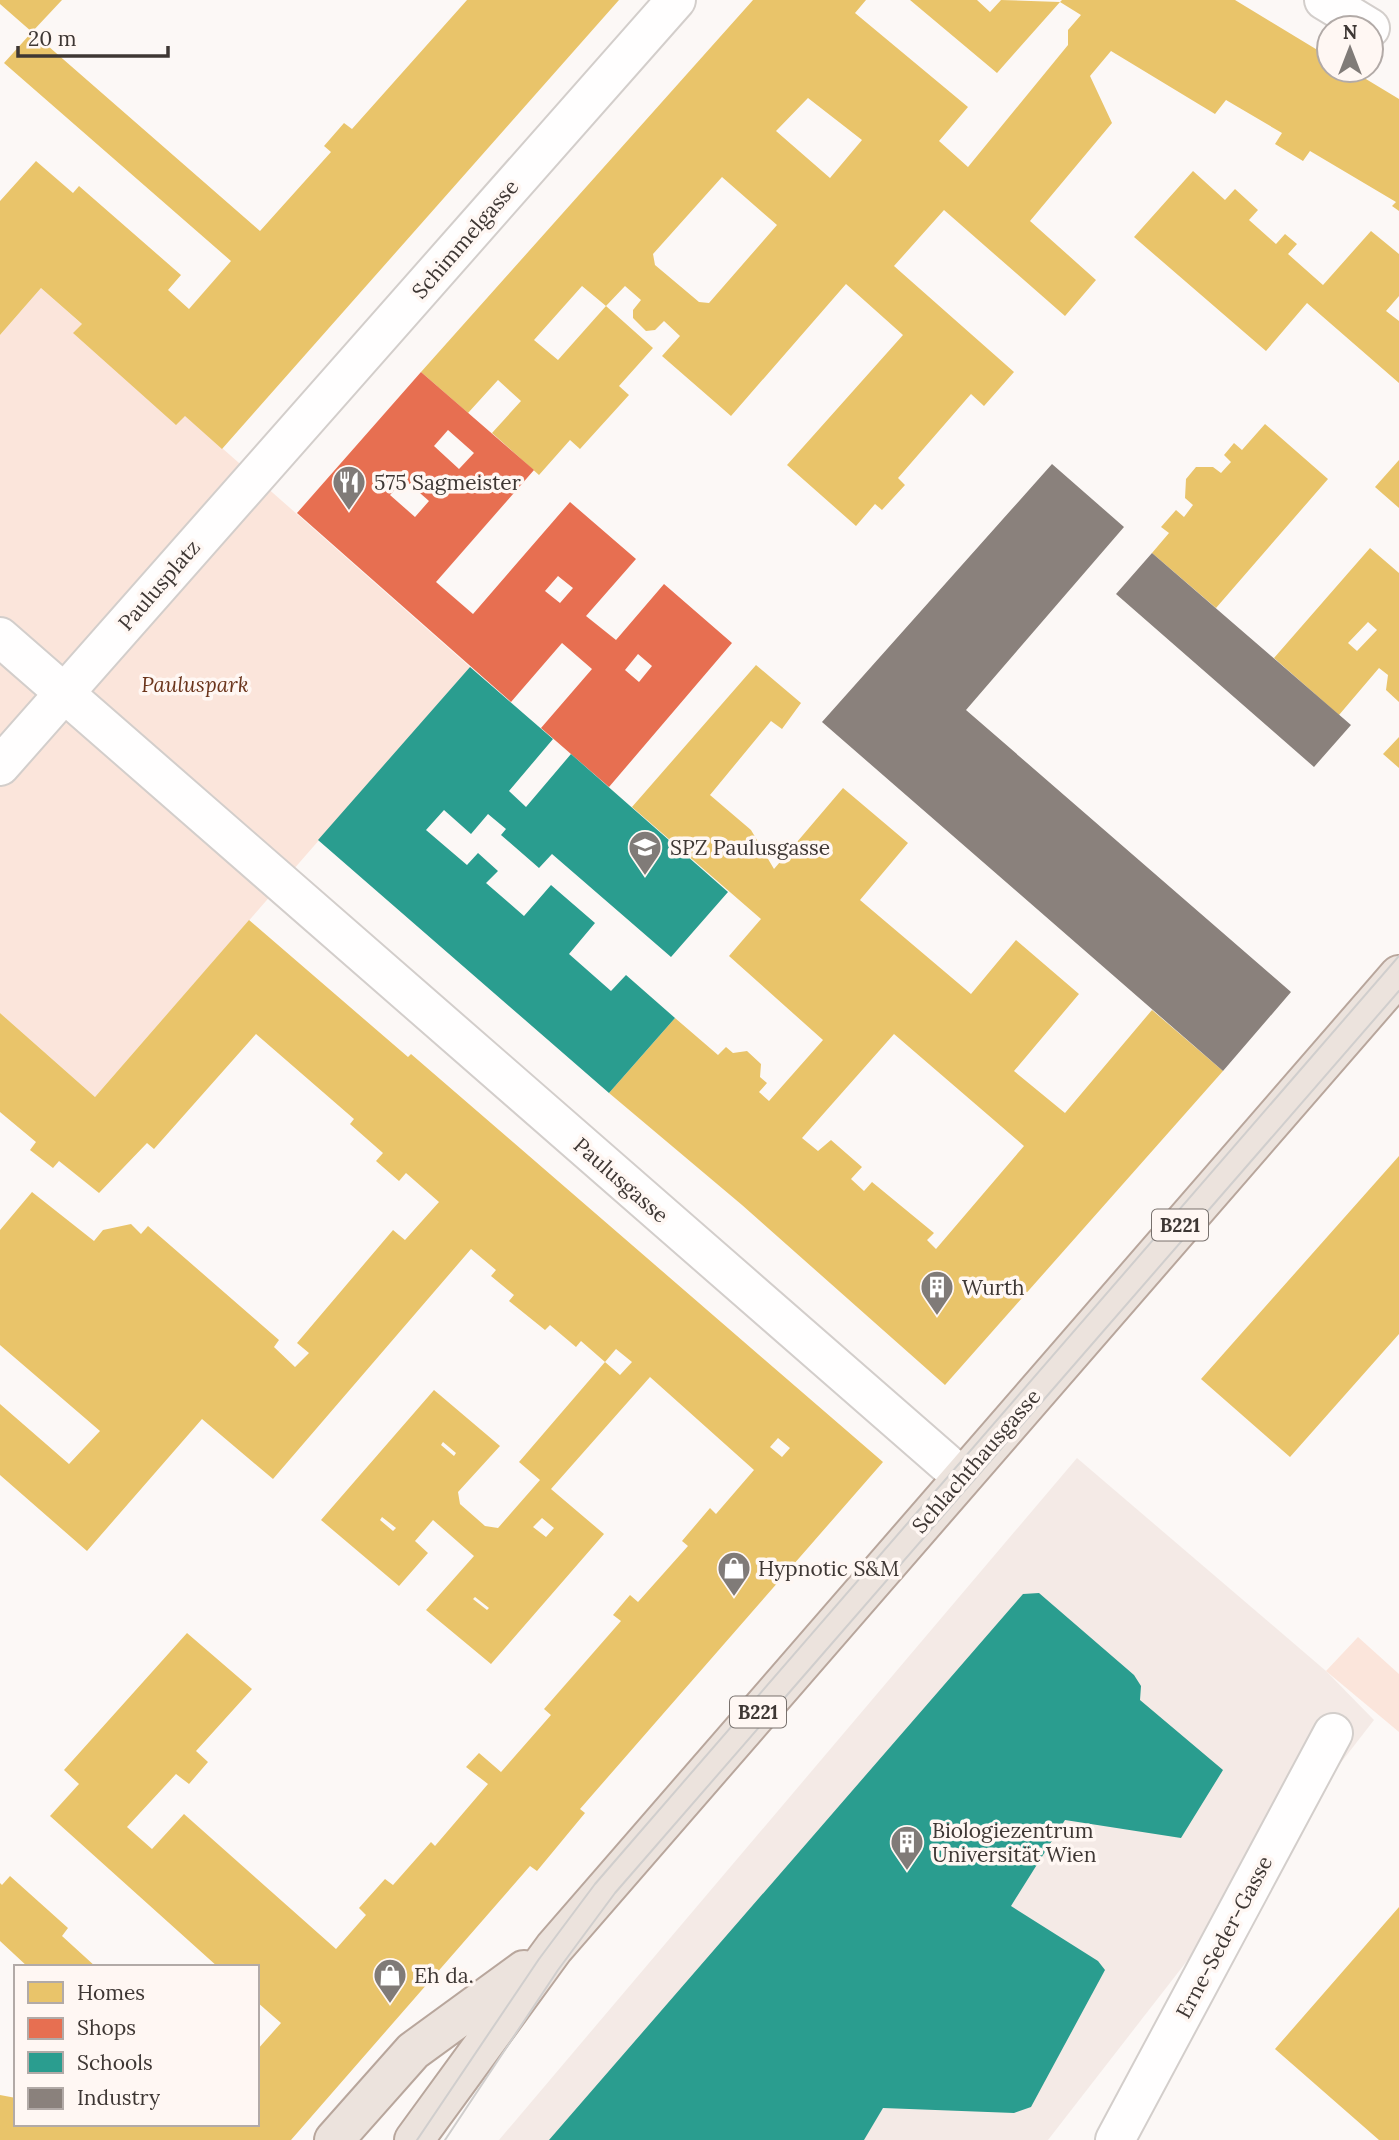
<svg xmlns="http://www.w3.org/2000/svg" width="1399" height="2140" viewBox="0 0 1399 2140" font-family="Lora,serif">
  <rect width="100%" height="100%" fill="#fcf8f6"/>
  <path fill="#f4eae6" d="M1077,1458L1326,1671L1374,1720L1048,2140H499Z"/>
  <path fill="#fbe5db" d="M41,288L470,667L95,1097L0,1013V335Z
    M1358,1637L1399,1674V1732L1326,1671Z"/>
  <path fill="#e9c46a" fill-rule="evenodd" d="M0,0H62L32,32L0,4Z
    M467,0H619L222,449L185,416L176,425L73,333L82,324L41,288L0,335V201L36,161L73,193L79,186L181,275L168,290L189,309L231,261L4,63L32,32L260,231L331,152L324,146L344,123L352,129Z
    M753,0H866L855,13L968,107L939,141L968,167L1068,45V30L1081,15L1060,2L1062,0H1235L1329,57V70H1351L1399,99V211L1392,206L1396,202L1310,151L1303,161L1275,144L1282,133L1226,100L1215,114L1111,51L1090,76L1112,123L1030,221L1096,280L1065,316L944,210L894,266L1014,372L984,406L971,394L898,478L905,485L882,510L875,504L856,526L787,465L903,335L846,284L731,416L662,356L680,336L664,321L655,330L646,331L633,318V310L641,300L625,286L606,306L653,348L619,386L629,395L580,449L570,440L539,475L492,433L521,401L498,380L468,413L421,372ZM808,98L862,140L830,178L776,131ZM722,177L777,225L709,303L699,302L655,265L653,254ZM582,286L606,306L558,360L534,340Z
    M910,0H977L990,12L1001,0L1060,2L997,73Z
    M1193,171L1225,200L1235,189L1258,210L1249,220L1276,244L1285,234L1297,244L1288,254L1323,285L1371,231L1399,254V296L1386,311L1399,321V383L1307,303L1266,351L1134,237Z
    M1265,424L1328,479L1216,608L1152,553L1169,533L1161,527L1176,510L1184,517L1193,505L1185,498L1186,479L1196,467H1213L1221,473L1231,462L1224,455L1234,443L1242,450Z
    M1399,460V508L1375,487Z
    M1370,548L1399,573V702L1386,690L1388,675L1379,668L1339,715L1274,658ZM1368,622L1377,630L1357,651L1348,643Z
    M756,665L801,703L782,729L771,721L710,795L751,830L774,869L843,788L908,843L860,900L971,994L1016,940L1079,994L1014,1071L1065,1113L1152,1010L1223,1071L945,1385L742,1205L609,1093L675,1018L718,1055L726,1047L733,1053L747,1051L761,1064L760,1077L767,1083L759,1092L769,1101L823,1040L729,956L761,919L632,807ZM894,1034L1024,1146L936,1249L927,1240L934,1233L872,1182L864,1191L851,1179L862,1167L831,1140L818,1151L802,1138Z
    M1399,737V768L1383,754Z
    M249,920L408,1057L411,1054L883,1462L580,1809L585,1813L537,1871L530,1866L291,2140H0V2095L16,2098V2124H257V2050L281,2023L257,2002V1967H218L50,1816L79,1784L64,1770L187,1633L252,1689L196,1751L208,1762L189,1784L176,1774L127,1827L152,1849L184,1814L336,1949L366,1915L359,1908L385,1879L393,1885L431,1842L435,1846L488,1784L466,1767L479,1753L501,1772L551,1715L544,1709L621,1621L613,1615L630,1595L638,1602L688,1546L682,1541L710,1508L716,1514L754,1470L650,1377L551,1489L604,1534L491,1664L426,1610L474,1556L433,1520L415,1541L428,1553L399,1586L321,1520L434,1390L500,1446L458,1492L460,1504L485,1526L498,1528L540,1480L519,1462L605,1362L620,1375L632,1362L616,1349L605,1362L581,1341L576,1347L550,1325L545,1330L509,1301L514,1295L491,1276L496,1270L471,1249L273,1479L202,1419L87,1551L0,1475V1404L69,1464L100,1431L0,1345V1230L32,1192L94,1241L103,1230L131,1224L141,1234L148,1226L279,1340L274,1347L295,1367L309,1353L297,1343L393,1230L405,1240L439,1202L406,1173L399,1181L376,1161L383,1153L350,1124L354,1119L256,1034L154,1149L147,1143L99,1193L59,1161L53,1168L30,1150L36,1142L0,1112V1013L95,1097ZM778,1438L790,1448L782,1457L770,1447ZM443,1442L456,1453L454,1456L441,1445ZM382,1517L396,1528L393,1531L380,1520ZM542,1518L554,1528L546,1537L533,1527ZM475,1597L489,1608L487,1610L473,1599Z
    M1399,1156V1334L1290,1457L1201,1379Z
    M10,1876L68,1928L62,1936L96,1967H28L0,1941V1883L2,1885Z
    M1399,1907V2140H1379L1275,2049Z"/>
  <path fill="#e76f51" fill-rule="evenodd" d="M421,372L534,470L436,582L473,614L570,502L636,559L586,616L616,640L664,584L732,643L609,787L541,728L592,669L562,643L511,702L297,513ZM448,430L474,453L459,469L434,446ZM404,479L429,501L415,517L390,495ZM558,576L573,588L560,603L545,591ZM638,654L652,666L639,682L625,670Z"/>
  <path fill="#2a9d8f" d="M470,667L553,739L509,791L526,807L571,754L728,892L671,957L552,854L539,868L501,835L506,829L488,814L471,834L444,810L426,830L467,865L478,853L498,871L486,883L524,916L551,885L595,923L569,954L611,991L626,975L675,1018L609,1093L318,840Z
    M1039,1593L1134,1675L1141,1686L1140,1700L1223,1770L1181,1838L1065,1820L1011,1906L1098,1961L1105,1970L1031,2107L1014,2113L883,2108L864,2140H549L1023,1594Z"/>
  <path fill="#8a817c" d="M1052,464L1124,527L966,710L1291,992L1223,1071L822,722Z
    M1152,553L1351,725L1314,767L1116,594Z"/>
  <g fill="none" stroke-linecap="round" stroke-linejoin="round">
    <defs>
      <path id="minor" d="M1324,0L1370,28
        M0,637L962,1477
        M0,766L676,0
        M1115,2140L1333,1733"/>
      <path id="major" d="M334,2140L413,2051L524,1970
        M414,2140L554,1948L1399,975"/>
    </defs>
    <use href="#minor" stroke="#d3cecb" stroke-width="42"/>
    <use href="#major" stroke="#b8a69c" stroke-width="42"/>
    <use href="#minor" stroke="#fffefe" stroke-width="38"/>
    <use href="#major" stroke="#ece3dd" stroke-width="38"/>
    <path stroke="#d0cecd" stroke-width="2" d="M417,2140L539,1959L595,1884L1399,956
      M445,2140L558,1970L615,1893L1399,991"/>
  </g>
  <defs>
    <symbol id="restaurant-pin" viewBox="-11 -11 22 30"><path d="M0 17L-7.5 6A9.5 9.5 0 1 1 7.5 6Z" fill="#807b78" stroke="#fff7f3"/><path d="M-5-6h1v4h1v-4h1v4h1v-4h1v5L-1.5 .5V6h-2V.5L-5-1ZM5-6V6H3V1.5H1.5Q1.5-4 5-6Z" fill="#fff"/></symbol>
    <symbol id="school-pin" viewBox="-11 -11 22 30"><path d="M0 17L-7.5 6A9.5 9.5 0 1 1 7.5 6Z" fill="#807b78" stroke="#fff7f3"/><path d="M0-5L7-2L0 1L-7-2ZM-4 1L0 2.5L4 1V4Q0 6-4 4Z" fill="#fff"/></symbol>
    <symbol id="building-pin" viewBox="-11 -11 22 30"><path d="M0 17L-7.5 6A9.5 9.5 0 1 1 7.5 6Z" fill="#807b78" stroke="#fff7f3"/><path d="M-4-6H4V6H1V3H-1V6H-4ZM-2.5-4.3h1.7v1.8h-1.7ZM.8-4.3h1.7v1.8H.8ZM-2.5-1h1.7V.8h-1.7ZM.8-1h1.7V.8H.8Z" fill="#fff"/></symbol>
    <symbol id="shop-pin" viewBox="-11 -11 22 30"><path d="M0 17L-7.5 6A9.5 9.5 0 1 1 7.5 6Z" fill="#807b78" stroke="#fff7f3"/><path d="M-5-2.5h2.3a2.7 3.5 0 0 1 5.4 0H5L5.5 6h-11ZM-1.5-2.5h3a1.5 2.3 0 0 0-3 0Z" fill="#fff"/></symbol>
  </defs>
  <g fill-rule="evenodd">
    <use href="#restaurant-pin" x="330" y="463" width="38" height="52"/>
    <use href="#school-pin" x="626" y="828" width="38" height="52"/>
    <use href="#building-pin" x="918" y="1268" width="38" height="52"/>
    <use href="#shop-pin" x="715" y="1549" width="38" height="52"/>
    <use href="#building-pin" x="888" y="1823" width="38" height="52"/>
    <use href="#shop-pin" x="371" y="1956" width="38" height="52"/>
  </g>
  <g text-anchor="middle" dominant-baseline="central" stroke-width="7" stroke-linejoin="round" paint-order="stroke">
    <g fill="#fff7f3" stroke="#78716d" stroke-width="2">
      <rect x="1152" y="1209.5" width="56" height="31" rx="5"/>
      <rect x="730" y="1696.5" width="56" height="31" rx="5"/>
    </g>
    <g font-size="19" font-weight="bold" fill="#3e3734">
      <text x="1180" y="1225">B221</text>
      <text x="758" y="1712">B221</text>
    </g>
    <g font-size="21" fill="#3e3734" stroke="#fff7f3">
      <text transform="translate(465 239) rotate(-49)">Schimmelgasse</text>
      <text transform="translate(159 585) rotate(-49)">Paulusplatz</text>
      <text transform="translate(621 1180) rotate(41)">Paulusgasse</text>
      <text transform="translate(976 1461) rotate(-49)">Schlachthausgasse</text>
      <text transform="translate(1224 1937) rotate(-62)">Erne-Seder-Gasse</text>
    </g>
    <g font-size="21" fill="#3e3734" stroke="#fff7f3" text-anchor="start">
      <text x="374" y="482">575 Sagmeister</text>
      <text x="670" y="847">SPZ Paulusgasse</text>
      <text x="962" y="1287">Wurth</text>
      <text x="758" y="1568">Hypnotic S&amp;M</text>
      <text x="932" y="1830">Biologiezentrum<tspan x="932" dy="24">Universität Wien</tspan></text>
      <text x="414" y="1975">Eh da.</text>
    </g>
    <g font-size="21" font-style="italic" fill="#6b351c" stroke="#fff7f3">
      <text x="195" y="684">Pauluspark</text>
    </g>
  </g>
  <rect x="14" y="1965" width="245" height="161" fill="#fff7f3" stroke="#b2aaa7" stroke-width="2"/>
  <rect x="28" y="1982" width="35" height="21" fill="#e9c46a" stroke="#b2aaa7" stroke-width="2"/>
  <text x="77" y="2000" font-size="21" fill="#3e3734">Homes</text>
  <rect x="28" y="2018" width="35" height="21" fill="#e76f51" stroke="#b2aaa7" stroke-width="2"/>
  <text x="77" y="2035" font-size="21" fill="#3e3734">Shops</text>
  <rect x="28" y="2052" width="35" height="21" fill="#2a9d8f" stroke="#b2aaa7" stroke-width="2"/>
  <text x="77" y="2070" font-size="21" fill="#3e3734">Schools</text>
  <rect x="28" y="2088" width="35" height="21" fill="#8a817c" stroke="#b2aaa7" stroke-width="2"/>
  <text x="77" y="2105" font-size="21" fill="#3e3734">Industry</text>
  <g transform="translate(1350 49)"><circle r="33" fill="#fff7f3" stroke="#b2aaa7" stroke-width="2"/>
  <path d="M0-5L12 26L0 18L-12 26Z" fill="#807b78"/>
  <text y="-10" font-size="19" font-weight="bold" text-anchor="middle" fill="#3e3734">N</text>
  </g>
  <path d="M18 46v10h150v-10" fill="none" stroke="#3e3734" stroke-width="3.5"/>
  <text x="28" y="46" font-size="21" fill="#3e3734" stroke="#fff7f3" stroke-width="5" paint-order="stroke">20 m</text>
</svg>
